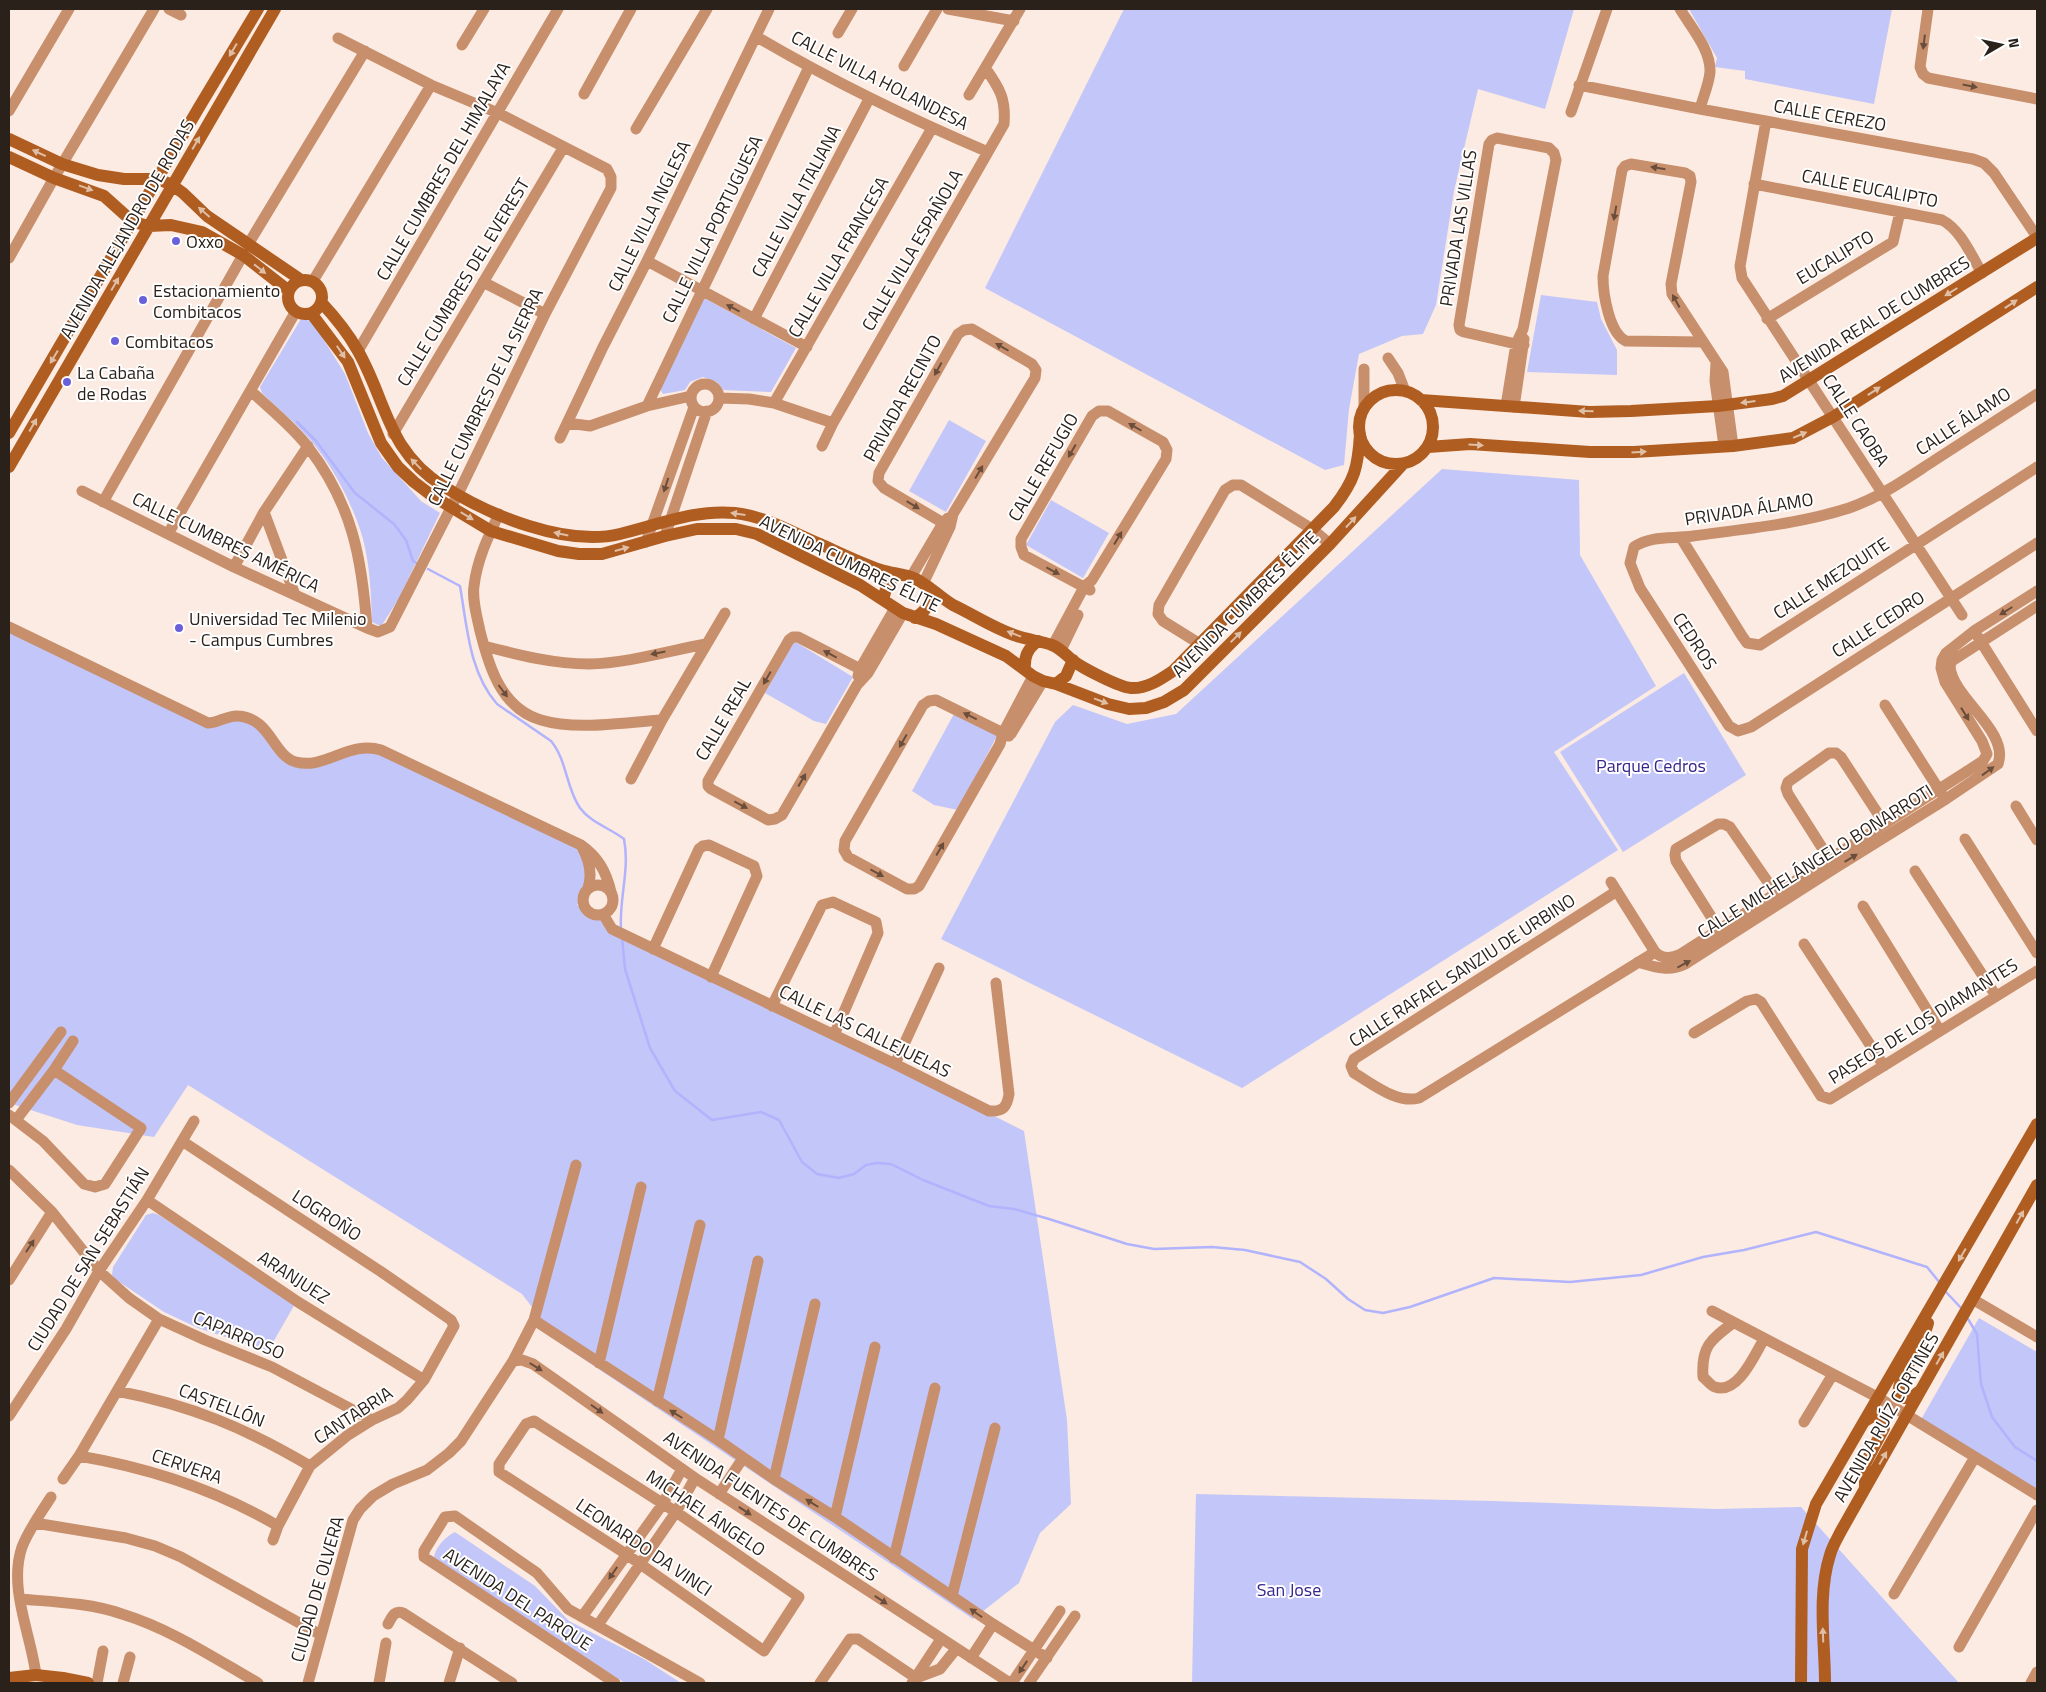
<svg xmlns="http://www.w3.org/2000/svg" width="2046" height="1692" viewBox="0 0 2046 1692" font-family="'Titillium Web',sans-serif">
  <rect width="100%" height="100%" fill="#fcebe2"/>
  <path fill="#c3c6f8" d="M1124,9H1574L1545,109L1478,89L1454,191L1436,305L1423,334L1402,336L1359,354L1349,409L1344,465L1325,470L985,288Z
    M1689,9H1892L1874,104L1745,79V71L1715,67L1717,58Z
    M1541,295L1597,302L1601,319L1617,350V375L1527,372Z
    M704,298L796,348L771,392L723,390L717,382L703,377L690,382L685,390L663,394L658,386Z
    M301,319L312,321L345,374L368,433L382,458L421,501L440,513L398,600L382,625H378L372,622C371,594 370,566 363,539C352,501 329,458 301,430C289,417 275,406 262,393L260,387Z
    M949,420L986,441L946,512L909,491Z
    M1442,469L1579,480L1580,555L1656,686L1554,752L1618,850L1242,1088L941,939L1055,722L1073,705L1127,724L1176,714Z
    M1051,500L1109,533L1083,578L1026,545Z
    M9,631L211,724L234,716L250,720L297,764L353,752L379,750L582,847L597,865L577,905L1024,1131L1067,1420L1071,1504L1040,1533L1019,1583L973,1619L549,1336L538,1315L522,1294L188,1085L154,1137L77,1125L9,1103Z
    M794,641L853,677L826,724L814,721L765,693Z
    M1684,673L1746,775L1623,852L1560,752Z
    M955,712L998,734L958,810L934,805L912,791Z
    M153,1213L159,1215L295,1304L268,1351L198,1328L164,1312L115,1279L112,1275L113,1267L146,1215Z
    M1979,1318L2037,1352V1491L1919,1423Z
    M1196,1494L1493,1501L1716,1509L1801,1507L1959,1683H1192Z
    M455,1532L535,1586L569,1621L644,1659L681,1683H625L434,1561C433,1549 445,1537 455,1532Z"/>
  <g fill="none" stroke-linecap="round" stroke-linejoin="round">
    <path stroke="#b1b3fd" stroke-width="2.5" d="M297,422L316,441L355,493L394,524L406,540L413,561L418,564
      M428,569L460,586C467,626 469,672 497,704L551,741C567,760 566,788 580,808C591,823 610,828 624,839C630,870 619,898 621,929
      M622,937L625,969L650,1048L675,1091L712,1120L761,1112L779,1120L802,1162L817,1174L839,1178L854,1174L866,1165L876,1163L891,1164L923,1180L989,1206L1014,1209L1049,1219L1127,1244L1154,1249L1212,1247L1245,1250L1300,1262L1326,1279L1348,1299L1365,1310L1383,1313L1410,1307L1494,1278L1570,1282L1641,1275L1703,1257L1744,1250L1816,1232L1927,1267L1940,1283
      M1946,1292L1962,1309
      M1968,1319L1977,1334L1981,1384L1992,1417L2015,1447L2037,1461"/>
    <path stroke="#c88f6c" stroke-width="11" d="M169,9L181,15
      M948,9L1014,21
      M1680,9C1691,27 1711,50 1710,72C1709,84 1703,97 1700,109
      M1928,9L1920,67L1923,74L1928,78L2037,99
      M838,33L852,9
      M757,37C832,81 908,118 988,152
      M462,45L484,9
      M904,66L937,9
      M1579,85L1700,109L1973,159L1984,163L1994,173L2037,237
      M584,94L631,9
      M969,95L1020,9
      M9,111L69,9
      M1571,112L1607,9
      M1766,121L1740,266L1742,278L1962,615
      M636,129L707,9
      M1754,184L1942,220C1961,230 1971,255 1982,273
      M249,243L365,51
      M9,258L54,178L154,9
      M647,261L807,347
      M313,281L431,85
      M483,282L545,314
      M754,319L869,99
      M1767,319L1893,242L1900,212
      M1702,342L1626,341C1609,333 1603,294 1603,276L1622,170L1625,166L1631,164L1685,173L1690,176L1691,182L1671,284L1672,294L1723,372L1733,446
      M358,351L558,9
      M1388,358L1398,373L1405,391
      M1716,363L1715,381L1724,446
      M1364,369V408
      M691 398a14 14 0 1 1 28 0a14 14 0 1 1-28 0Z
      M251,391C270,409 292,426 308,447C352,504 362,558 367,628
      M2037,394C2003,416 1969,438 1935,460C1907,478 1881,497 1849,508C1799,524 1745,529 1693,536C1673,539 1651,535 1634,547L1630,563L1640,588L1729,726L1738,731L1751,727L2037,543
      M719,398L749,399L774,403L833,423
      M774,403L932,128
      M647,406L809,67
      M1506,406L1516,344L1523,329L1556,160L1554,153L1549,148L1497,138L1492,140L1489,144L1459,325L1460,330L1464,332L1516,344L1524,345
      M1514,407L1524,339
      M567,423L590,426L647,406L691,396
      M393,434L563,148
      M560,438L603,347L647,261L769,9
      M822,446L833,423L1004,124C1006,99 1000,89 986,69
      M82,491L234,567L367,628L378,632L390,627L458,494L545,314L611,188V177L607,169L498,113L431,85L338,38
      M103,502L243,255
      M264,512L295,595
      M499,514C488,537 477,560 474,586C472,600 477,617 480,631C489,667 501,708 541,720C577,731 626,722 662,720
      M168,534L296,311
      M665,536L707,411
      M1681,538L1742,636L1747,643L1760,645L2037,467
      M646,542L694,407
      M234,567L264,512L308,446
      M911,577L943,523L948,518
      M923,584L950,527L953,514L1035,378L1036,370L1032,364L972,329L964,330L958,334L879,473L878,481L884,488L950,527
      M9,627L208,723C218,723 228,715 238,716C271,718 273,756 296,762C324,770 350,740 381,750L581,845C598,857 606,871 611,892
      M1978,637L2037,731
      M1200,644L1163,621L1158,614L1159,605L1225,490L1233,485H1241L1312,529L1330,544
      M1053,645L1084,587L1092,580L1166,459L1167,450L1163,442L1108,411H1099L1092,416L1021,539V547L1024,555L1084,587L1090,590
      M484,646C519,655 553,664 589,664C628,663 668,651 706,644
      M1061,650L1078,615
      M868,673L798,637H793L789,640L708,781V786L711,789L768,820L775,819L782,815L857,685L868,673L903,613
      M858,676L860,669L895,608
      M1885,705L1943,796
      M1011,734L1043,681
      M1009,736L1003,733L936,700L929,701L923,705L845,841L844,850L848,857L907,889H914L919,886L1000,744L1003,733L1033,676
      M1987,754L1982,741L1945,682L1941,668L1942,660L1946,653L1974,631L2037,591
      M631,779L662,720L725,613
      M2016,806L2037,840
      M1965,839L2037,953
      M582,847C589,860 593,873 588,888
      M1833,865L1788,794L1786,788L1788,782L1829,753H1836L1841,757L1884,823
      M1915,871L1996,996
      M1611,882L1655,952C1663,960 1672,958 1681,954L1983,761L1987,754
      M583 900a15 15 0 1 1 30 0a15 15 0 1 1-30 0Z
      M1617,891L1354,1059L1351,1066L1354,1073C1373,1084 1397,1104 1419,1098L1655,952
      M1863,906L1940,1031
      M603,914L612,929L895,1064L989,1111C1003,1112 1007,1107 1009,1094L996,983
      M1722,934L1676,861L1675,855L1676,849L1718,824H1724L1730,827L1776,894
      M1804,944L1884,1066
      M653,949L699,849L703,846L709,845L754,866L757,876L711,977
      M1638,962C1655,967 1669,972 1685,964L1835,868L1946,799L1998,764C2010,731 1952,698 1950,666L1952,661L2037,606
      M772,1006L822,905L833,902L876,922L878,933L834,1035
      M1694,1033L1747,1001L1756,999L1761,1002L1821,1096L1830,1099L2037,971
      M895,1064L939,968
      M9,1103L61,1032
      M9,1115L43,1141L84,1184L95,1187L105,1184L141,1128L54,1070L73,1041
      M16,1120L54,1070
      M182,1141L380,1271L451,1320L454,1326L424,1380L407,1400L398,1408L372,1420L348,1435L310,1466L278,1526L273,1540
      M9,1170L52,1212L99,1271L129,1298L159,1319L205,1340L272,1367L372,1420
      M147,1200L298,1302L424,1380
      M9,1280L52,1212
      M1974,1300L2037,1337
      M1712,1311L1879,1398L2037,1495
      M534,1320L718,1440L774,1479L835,1517L993,1624L1047,1658
      M1733,1323C1710,1340 1701,1347 1703,1377C1707,1380 1711,1386 1715,1387C1738,1395 1755,1354 1764,1339
      M513,1361L522,1360L533,1364L695,1478L1010,1683
      M599,1363L641,1187
      M117,1391C190,1405 246,1428 310,1466
      M657,1401L700,1225
      M9,1416L66,1329L99,1271L147,1200L194,1121
      M534,1421L676,1512L799,1597L764,1651L626,1554L499,1472V1464L526,1424Z
      M1804,1422L1833,1374
      M718,1440L758,1261
      M79,1456C150,1468 215,1489 278,1526
      M63,1479L79,1456L159,1319
      M774,1479L815,1304
      M719,1494L743,1458
      M835,1517L875,1347
      M35,1523L126,1538L155,1546L181,1557L321,1635
      M894,1558L935,1388
      M1894,1594L1975,1457
      M952,1596L995,1428
      M20,1599C55,1602 90,1603 122,1614C171,1629 214,1658 258,1683
      M582,1617L662,1505L682,1469
      M388,1624C392,1617 394,1610 403,1613L512,1683
      M598,1625L676,1512L695,1478
      M1959,1647L2037,1510
      M971,1658L993,1624
      M36,1675C31,1634 8,1588 22,1547C29,1529 41,1513 51,1497
      M916,1678L940,1669L956,1649
      M97,1683L103,1651
      M123,1683L130,1657
      M308,1683L353,1520L360,1509L373,1496L393,1484L427,1470L449,1453L461,1441L513,1361L534,1320L576,1165
      M379,1683L386,1643
      M449,1683L460,1648
      M615,1683L424,1557V1551L445,1517L455,1516L537,1573L568,1609L700,1683
      M820,1683L850,1639H858L916,1678
      M912,1683L941,1639
      M1012,1683L1060,1611
      M1029,1683L1075,1616
      M2031,1683L2037,1672"/>
    <path stroke="#b05d21" stroke-width="12" d="M9,139L62,164L98,175L124,179H158L172,185L183,193L207,216L301,280
      M9,157L54,178L104,196L133,222L149,226L171,225L202,232L243,255L289,291
      M288 297a17 17 0 1 1 34 0a17 17 0 1 1-34 0Z
      M321,302C335,317 348,333 358,351C387,402 387,451 443,486C489,515 565,547 620,534C658,525 695,509 735,513C765,516 793,533 820,544C840,553 860,563 881,570C891,573 901,574 911,577C926,582 939,597 953,605C974,615 995,629 1017,636C1028,640 1041,641 1052,645C1060,648 1065,654 1072,660C1082,668 1119,687 1131,688C1147,689 1161,679 1173,671L1334,507C1355,480 1358,467 1360,434
      M311,313L348,362L381,443L398,467L414,482L431,495L491,531L558,551L579,554H602L665,536L697,529H736L757,534L860,585L903,613L936,624L1006,656L1033,676L1043,681L1056,684L1108,704L1129,709L1146,708L1164,702L1184,690L1330,544L1403,464
      M1359 427a37 37 0 1 1 74 0a37 37 0 1 1-74 0Z
      M1421,400L1589,412L1631,411L1718,406L1772,399L1783,396L2037,238
      M9,433L198,109L258,9
      M1428,447L1470,444L1590,452H1634L1733,446L1793,438L1833,417L2037,287
      M9,467L275,9
      M883,600L887,585L897,574
      M915,618C926,611 930,604 932,591
      M1025,670C1024,657 1027,649 1038,641
      M1056,684L1066,676L1073,660
      M1921,1390L1912,1397L1903,1398L1899,1394C1895,1380 1924,1342 1928,1323
      M1865,1487V1464L1884,1428C1883,1421 1880,1418 1873,1416L1865,1421
      M9,1678L36,1675L63,1678L88,1683
      M1801,1683L1802,1549L1816,1504L2037,1124
      M1825,1683C1825,1642 1817,1596 1830,1555C1832,1547 1837,1539 1841,1531L2037,1185"/>
  </g>
  <defs><path id="oneway-solid" d="M-6-.8H1V-3.2L6.5 0L1 3.2V.8H-6Z" transform="scale(1.25)"/></defs>
  <g fill="#6a4d3b">
    <use href="#oneway-solid" transform="translate(1924 42) rotate(97)"/>
    <use href="#oneway-solid" transform="translate(1970 86) rotate(11)"/>
    <use href="#oneway-solid" transform="translate(1658 168) rotate(-171)"/>
    <use href="#oneway-solid" transform="translate(1615 213) rotate(100)"/>
    <use href="#oneway-solid" transform="translate(1676 301) rotate(-119)"/>
    <use href="#oneway-solid" transform="translate(733 308) rotate(-152)"/>
    <use href="#oneway-solid" transform="translate(1002 347) rotate(-150)"/>
    <use href="#oneway-solid" transform="translate(938 369) rotate(119)"/>
    <use href="#oneway-solid" transform="translate(1135 427) rotate(-150)"/>
    <use href="#oneway-solid" transform="translate(1072 451) rotate(120)"/>
    <use href="#oneway-solid" transform="translate(979 472) rotate(-59)"/>
    <use href="#oneway-solid" transform="translate(666 485) rotate(108)"/>
    <use href="#oneway-solid" transform="translate(913 505) rotate(31)"/>
    <use href="#oneway-solid" transform="translate(1118 538) rotate(-59)"/>
    <use href="#oneway-solid" transform="translate(1053 571) rotate(28)"/>
    <use href="#oneway-solid" transform="translate(2006 611) rotate(148)"/>
    <use href="#oneway-solid" transform="translate(658 653) rotate(169)"/>
    <use href="#oneway-solid" transform="translate(830 654) rotate(-152)"/>
    <use href="#oneway-solid" transform="translate(767 678) rotate(120)"/>
    <use href="#oneway-solid" transform="translate(503 691) rotate(53)"/>
    <use href="#oneway-solid" transform="translate(1965 714) rotate(58)"/>
    <use href="#oneway-solid" transform="translate(970 716) rotate(-154)"/>
    <use href="#oneway-solid" transform="translate(903 741) rotate(120)"/>
    <use href="#oneway-solid" transform="translate(1988 771) rotate(-36)"/>
    <use href="#oneway-solid" transform="translate(802 780) rotate(-60)"/>
    <use href="#oneway-solid" transform="translate(741 805) rotate(28)"/>
    <use href="#oneway-solid" transform="translate(940 849) rotate(-60)"/>
    <use href="#oneway-solid" transform="translate(1851 858) rotate(-31)"/>
    <use href="#oneway-solid" transform="translate(877 873) rotate(29)"/>
    <use href="#oneway-solid" transform="translate(1684 964) rotate(-28)"/>
    <use href="#oneway-solid" transform="translate(30 1246) rotate(-57)"/>
    <use href="#oneway-solid" transform="translate(536 1367) rotate(32)"/>
    <use href="#oneway-solid" transform="translate(597 1409) rotate(35)"/>
    <use href="#oneway-solid" transform="translate(676 1414) rotate(-148)"/>
    <use href="#oneway-solid" transform="translate(812 1503) rotate(-148)"/>
    <use href="#oneway-solid" transform="translate(745 1511) rotate(33)"/>
    <use href="#oneway-solid" transform="translate(613 1573) rotate(125)"/>
    <use href="#oneway-solid" transform="translate(881 1600) rotate(33)"/>
    <use href="#oneway-solid" transform="translate(976 1613) rotate(-145)"/>
    <use href="#oneway-solid" transform="translate(1023 1667) rotate(124)"/>
  </g>
  <g fill="#dfbea6">
    <use href="#oneway-solid" transform="translate(233 50) rotate(121)"/>
    <use href="#oneway-solid" transform="translate(196 143) rotate(-60)"/>
    <use href="#oneway-solid" transform="translate(39 153) rotate(-155)"/>
    <use href="#oneway-solid" transform="translate(86 188) rotate(20)"/>
    <use href="#oneway-solid" transform="translate(204 212) rotate(-139)"/>
    <use href="#oneway-solid" transform="translate(260 269) rotate(38)"/>
    <use href="#oneway-solid" transform="translate(115 284) rotate(-60)"/>
    <use href="#oneway-solid" transform="translate(1951 292) rotate(148)"/>
    <use href="#oneway-solid" transform="translate(2011 304) rotate(-33)"/>
    <use href="#oneway-solid" transform="translate(341 352) rotate(56)"/>
    <use href="#oneway-solid" transform="translate(54 357) rotate(121)"/>
    <use href="#oneway-solid" transform="translate(1874 391) rotate(-33)"/>
    <use href="#oneway-solid" transform="translate(1748 402) rotate(173)"/>
    <use href="#oneway-solid" transform="translate(1586 411) rotate(-178)"/>
    <use href="#oneway-solid" transform="translate(33 425) rotate(-60)"/>
    <use href="#oneway-solid" transform="translate(1800 435) rotate(-23)"/>
    <use href="#oneway-solid" transform="translate(1476 445) rotate(3)"/>
    <use href="#oneway-solid" transform="translate(1639 452) rotate(-3)"/>
    <use href="#oneway-solid" transform="translate(416 464) rotate(-134)"/>
    <use href="#oneway-solid" transform="translate(738 514) rotate(-172)"/>
    <use href="#oneway-solid" transform="translate(467 516) rotate(31)"/>
    <use href="#oneway-solid" transform="translate(1351 522) rotate(-47)"/>
    <use href="#oneway-solid" transform="translate(561 534) rotate(-168)"/>
    <use href="#oneway-solid" transform="translate(622 549) rotate(-15)"/>
    <use href="#oneway-solid" transform="translate(1014 634) rotate(-159)"/>
    <use href="#oneway-solid" transform="translate(1236 637) rotate(-45)"/>
    <use href="#oneway-solid" transform="translate(1101 701) rotate(21)"/>
    <use href="#oneway-solid" transform="translate(2020 1217) rotate(-61)"/>
    <use href="#oneway-solid" transform="translate(1962 1255) rotate(120)"/>
    <use href="#oneway-solid" transform="translate(1940 1358) rotate(-60)"/>
    <use href="#oneway-solid" transform="translate(1883 1458) rotate(-60)"/>
    <use href="#oneway-solid" transform="translate(1805 1538) rotate(106)"/>
    <use href="#oneway-solid" transform="translate(1823 1635) rotate(-92)"/>
  </g>
  <g fill="#6a60da" stroke="#fff" stroke-width="2">
    <circle cx="176" cy="241" r="5"/>
    <circle cx="143" cy="300" r="5"/>
    <circle cx="115" cy="341" r="5"/>
    <circle cx="67" cy="382" r="5"/>
    <circle cx="179" cy="628" r="5"/>
  </g>
  <g text-anchor="middle" dominant-baseline="central" stroke-width="4" stroke-linejoin="round" paint-order="stroke">
    <g font-size="18" fill="#2b211b" stroke="#fff">
      <text transform="translate(880 80) rotate(27)">CALLE VILLA HOLANDESA</text>
      <text transform="translate(1830 115) rotate(10)">CALLE CEREZO</text>
      <text transform="translate(443 171) rotate(-60)">CALLE CUMBRES DEL HIMALAYA</text>
      <text transform="translate(1870 188) rotate(11)">CALLE EUCALIPTO</text>
      <text transform="translate(796 201) rotate(-62)">CALLE VILLA ITALIANA</text>
      <text transform="translate(649 216) rotate(-64)">CALLE VILLA INGLESA</text>
      <text transform="translate(1458 228) rotate(-81)">PRIVADA LAS VILLAS</text>
      <text transform="translate(127 229) rotate(-60)">AVENIDA ALEJANDRO DE RODAS</text>
      <text transform="translate(712 229) rotate(-64)">CALLE VILLA PORTUGUESA</text>
      <text transform="translate(912 250) rotate(-60)">CALLE VILLA ESPAÑOLA</text>
      <text transform="translate(838 257) rotate(-60)">CALLE VILLA FRANCESA</text>
      <text transform="translate(1835 257) rotate(-31)">EUCALIPTO</text>
      <text transform="translate(463 282) rotate(-59)">CALLE CUMBRES DEL EVEREST</text>
      <text transform="translate(1874 319) rotate(-32)">AVENIDA REAL DE CUMBRES</text>
      <text transform="translate(485 397) rotate(-64)">CALLE CUMBRES DE LA SIERRA</text>
      <text transform="translate(902 398) rotate(-61)">PRIVADA RECINTO</text>
      <text transform="translate(1856 420) rotate(57)">CALLE CAOBA</text>
      <text transform="translate(1963 421) rotate(-33)">CALLE ÁLAMO</text>
      <text transform="translate(1043 467) rotate(-60)">CALLE REFUGIO</text>
      <text transform="translate(1749 509) rotate(-9)">PRIVADA ÁLAMO</text>
      <text transform="translate(226 542) rotate(26)">CALLE CUMBRES AMÉRICA</text>
      <text transform="translate(850 563) rotate(26)">AVENIDA CUMBRES ÉLITE</text>
      <text transform="translate(1831 578) rotate(-33)">CALLE MEZQUITE</text>
      <text transform="translate(1245 604) rotate(-45)">AVENIDA CUMBRES ÉLITE</text>
      <text transform="translate(1878 624) rotate(-33)">CALLE CEDRO</text>
      <text transform="translate(1695 641) rotate(57)">CEDROS</text>
      <text transform="translate(723 719) rotate(-60)">CALLE REAL</text>
      <text transform="translate(1815 861) rotate(-32)">CALLE MICHELÁNGELO BONARROTI</text>
      <text transform="translate(1462 970) rotate(-33)">CALLE RAFAEL SANZIU DE URBINO</text>
      <text transform="translate(1923 1021) rotate(-32)">PASEOS DE LOS DIAMANTES</text>
      <text transform="translate(865 1031) rotate(26)">CALLE LAS CALLEJUELAS</text>
      <text transform="translate(327 1215) rotate(33)">LOGROÑO</text>
      <text transform="translate(88 1259) rotate(-58)">CIUDAD DE SAN SEBASTIÁN</text>
      <text transform="translate(294 1277) rotate(33)">ARANJUEZ</text>
      <text transform="translate(239 1335) rotate(23)">CAPARROSO</text>
      <text transform="translate(222 1405) rotate(21)">CASTELLÓN</text>
      <text transform="translate(353 1415) rotate(-33)">CANTABRIA</text>
      <text transform="translate(1886 1417) rotate(-60)">AVENIDA RUÍZ CORTINES</text>
      <text transform="translate(187 1466) rotate(19)">CERVERA</text>
      <text transform="translate(771 1506) rotate(34)">AVENIDA FUENTES DE CUMBRES</text>
      <text transform="translate(706 1513) rotate(34)">MICHAEL ÁNGELO</text>
      <text transform="translate(644 1547) rotate(34)">LEONARDO DA VINCI</text>
      <text transform="translate(317 1589) rotate(-74)">CIUDAD DE OLVERA</text>
      <text transform="translate(518 1599) rotate(33)">AVENIDA DEL PARQUE</text>
    </g>
    <g font-size="18" fill="#2b211b" stroke="#fff" text-anchor="start">
      <text x="186" y="241">Oxxo</text>
      <text x="153" y="290">Estacionamiento<tspan x="153" dy="21">Combitacos</tspan></text>
      <text x="125" y="341">Combitacos</text>
      <text x="77" y="372">La Cabaña<tspan x="77" dy="21">de Rodas</tspan></text>
      <text x="189" y="618">Universidad Tec Milenio<tspan x="189" dy="21">- Campus Cumbres</tspan></text>
    </g>
    <g font-size="18" fill="#36258b" stroke="#fff">
      <text x="1651" y="765">Parque Cedros</text>
      <text x="1289" y="1589">San Jose</text>
    </g>
  </g>
  <rect width="2046" height="1692" fill="none" stroke="#2b211b" stroke-width="20"/>
  <g transform="translate(2001 45) rotate(81)" stroke="#ffffff" stroke-width="4" paint-order="stroke">
  <path d="M0-4L9 19L0 12L-9 19Z" fill="#2b211b"/>
  <text y="-8" font-size="14" font-weight="bold" text-anchor="middle" fill="#2b211b">N</text>
  </g>
</svg>
